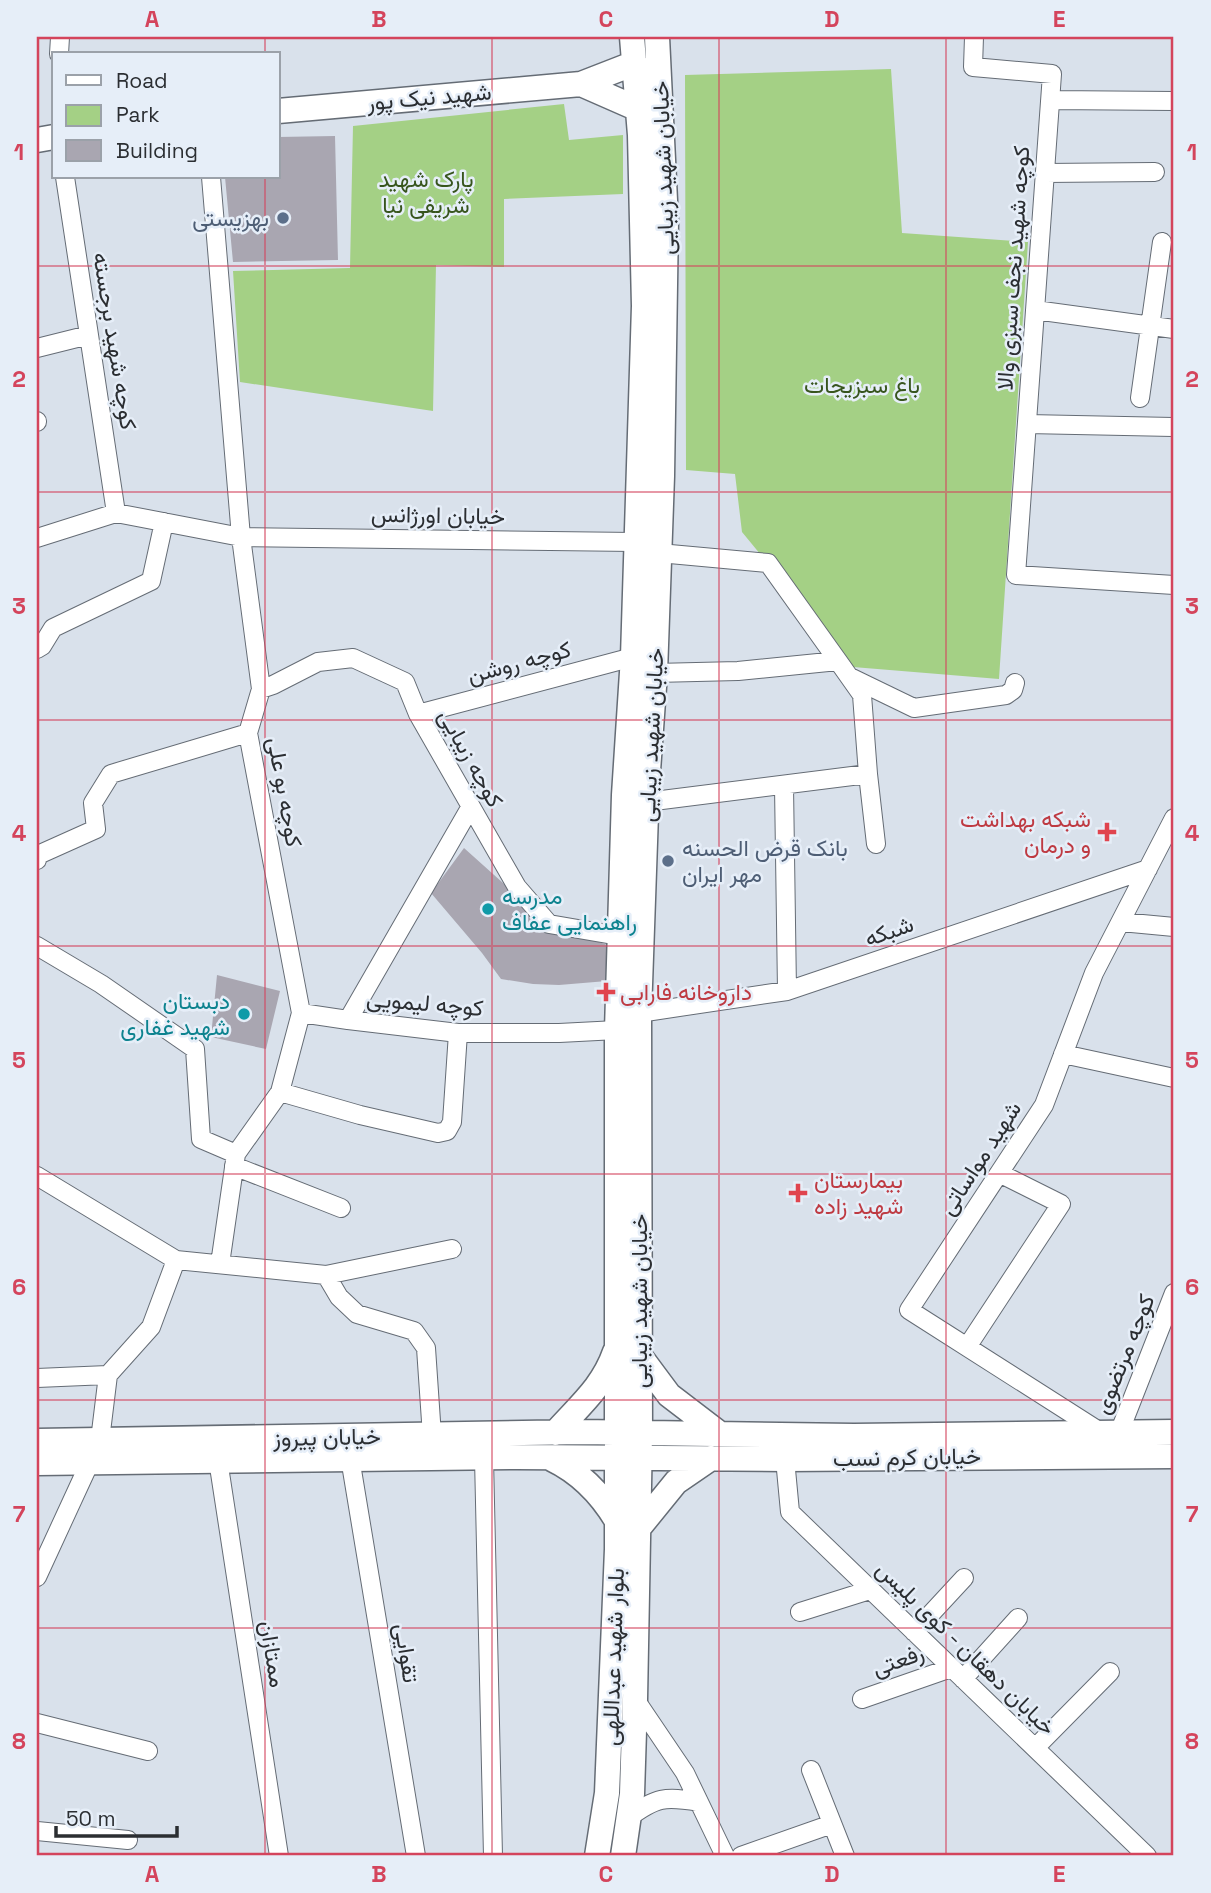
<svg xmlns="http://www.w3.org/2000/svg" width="1211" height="1893" viewBox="0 0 1211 1893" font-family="'Space Grotesk',Vazirmatn,sans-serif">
  <rect width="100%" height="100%" fill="#d9e1eb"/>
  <path fill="#a4d085" d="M891,69L902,233L1028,242L999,679L853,667L742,532L735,474L686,470L685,75Z
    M564,104L569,140L623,135V194L504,199V267L436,265L433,411L240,382L233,271L350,268L353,126Z"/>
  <path fill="#a9a6b1" d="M335,136L338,260L233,262L225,177H278V137Z
    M464,848L549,924L610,946L607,981L559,985L533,984L501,979L482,953L431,893Z
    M217,975L280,991L266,1049L211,1037Z"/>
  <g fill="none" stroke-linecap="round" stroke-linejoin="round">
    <defs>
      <path id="street" d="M974,37L973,67L1052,74L1016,575L1174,585
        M59,54L60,37
        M1050,100L1174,101
        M1045,173L1155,172
        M65,177L116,513
        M211,177L241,537L261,689L248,733L301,1013L280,1092L236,1154L220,1264
        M1035,310L1174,329
        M37,348L89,335
        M1140,398L1162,242
        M37,422V421
        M1027,424L1173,427
        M37,538L116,513L241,537L635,542
        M659,553L768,563L838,661
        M37,649L42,646L53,628L151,581L164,522
        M850,677L914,708L1006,695L1013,690L1015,683
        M261,689L273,685L318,662L353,658L405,682L418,714L517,887L549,924L619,936
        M418,714L633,657
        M868,774L876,844
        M784,786L787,991
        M646,802L868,774L862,695L838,661L738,671L655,673
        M470,808L348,1020L458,1033H559L617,1030
        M37,860L38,855L96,829L93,803L111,774L248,733
        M1121,922L1174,927
        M37,946L101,984L195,1049L201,1139L236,1154
        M301,1013L348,1020
        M639,1013L787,991L1148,869
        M1063,1054L1174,1078
        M280,1092L360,1115L438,1133L447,1131L452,1122L458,1033
        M234,1166L341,1208
        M37,1176L176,1260L151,1327L108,1375L100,1440
        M176,1260L326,1275L452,1249
        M326,1275L339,1297L357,1314L414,1331L426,1348L432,1436
        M967,1347L1061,1204L999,1173
        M37,1378L108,1375
        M1102,1433L909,1310L1044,1105L1094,973L1174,818
        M1119,1433L1174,1293
        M350,1458L416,1856
        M484,1458L493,1856
        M785,1459L790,1512L1147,1856
        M218,1460L279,1856
        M37,1577L90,1462
        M800,1612L870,1590
        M914,1632L964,1578
        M963,1679L1018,1618
        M635,1699L685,1773L725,1856
        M862,1699L951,1668
        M37,1723L148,1751
        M1035,1748L1110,1672
        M811,1770L845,1856
        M628,1818C656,1797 665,1796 699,1802
        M37,1831L128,1840
        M741,1856L832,1824"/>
      <path id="secondary" d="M581,84L638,109
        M278,111L581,84L635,63
        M37,140L54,137
        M640,1356L669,1395L720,1434
        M555,1433C579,1406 603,1387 615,1352
        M37,1441L581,1432L854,1436L1174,1432
        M552,1459C581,1473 601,1494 617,1521
        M37,1463L517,1457L785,1459L1174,1456
        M637,1530L676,1482L711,1458
        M597,1856L607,1793L617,1549V1030L624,795L633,657L644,306L640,135L632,37
        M623,1856L632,1794L635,1699L640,1433L639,1013L647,785L655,673L662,476L666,221L657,37"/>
    </defs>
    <use href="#street" stroke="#656c75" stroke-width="20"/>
    <use href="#secondary" stroke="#656c75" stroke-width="27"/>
    <use href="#street" stroke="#fff" stroke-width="18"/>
    <use href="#secondary" stroke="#fff" stroke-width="24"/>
  </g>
  <path fill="none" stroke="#d4445c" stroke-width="2" stroke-opacity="0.55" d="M265,37V54M492,37V1856M719,37V1856M946,37V1856M265,177V1856M37,266H1174M37,492H1174M37,720H1174M37,946H1174M37,1174H1174M37,1400H1174M37,1628H1174"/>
  <g fill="#5c6f8a" stroke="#e6eef8" stroke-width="2.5">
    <circle cx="283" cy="218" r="7"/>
    <circle cx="668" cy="861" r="7"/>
  </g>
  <g fill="#e0444e" stroke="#e6eef8" stroke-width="2.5">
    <path d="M1103.5 821.5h7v7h7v7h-7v7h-7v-7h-7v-7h7z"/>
    <path d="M602.5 981.5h7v7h7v7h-7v7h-7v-7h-7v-7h7z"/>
    <path d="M794.5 1182.5h7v7h7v7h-7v7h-7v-7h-7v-7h7z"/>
  </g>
  <g fill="#0f9aa8" stroke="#e6eef8" stroke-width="2.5">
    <circle cx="488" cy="909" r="7"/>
    <circle cx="244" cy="1014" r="7"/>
  </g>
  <g text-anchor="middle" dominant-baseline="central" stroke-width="5" stroke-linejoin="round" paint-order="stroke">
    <g font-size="23" fill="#2b2e32" stroke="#e6eef8">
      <text transform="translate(429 97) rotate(-5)">شهید نیک پور</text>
      <text transform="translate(663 168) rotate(-92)">خیابان شهید زیبایی</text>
      <text transform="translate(1013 268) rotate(-86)">کوچه شهید نجف سبزی والا</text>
      <text transform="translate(115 341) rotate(81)">کوچه شهید برجسته</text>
      <text transform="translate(438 515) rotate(1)">خیابان اورژانس</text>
      <text transform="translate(519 662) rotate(-15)">کوچه روشن</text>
      <text transform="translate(651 735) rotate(-87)">خیابان شهید زیبایی</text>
      <text transform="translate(471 758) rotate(61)">کوچه زیبایی</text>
      <text transform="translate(285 792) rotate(80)">کوچه بو علی</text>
      <text transform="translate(889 931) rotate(-19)">شبکه</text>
      <text transform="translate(425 1003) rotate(5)">کوچه لیمویی</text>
      <text transform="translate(980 1158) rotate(-57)">شهید مواساتی</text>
      <text transform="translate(639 1301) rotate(-90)">خیابان شهید زیبایی</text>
      <text transform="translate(1124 1354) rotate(-68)">کوچه مرتضوی</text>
      <text transform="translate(327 1437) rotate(-1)">خیابان پیروز</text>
      <text transform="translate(907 1457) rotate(-1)">خیابان کرم نسب</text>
      <text transform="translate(966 1648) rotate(44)">خیابان دهقان - کوی پلیس</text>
      <text transform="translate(407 1653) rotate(81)">تقوایی</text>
      <text transform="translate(273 1654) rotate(81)">ممتازان</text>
      <text transform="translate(613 1657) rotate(-88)">بلوار شهید عبداللهی</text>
      <text transform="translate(898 1660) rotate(-19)">رفعتی</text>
    </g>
    <g font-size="23" fill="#37551d" stroke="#e6eef8">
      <text x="426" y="179">پارک شهید<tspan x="426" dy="26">شریفی نیا</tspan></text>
      <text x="862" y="385">باغ سبزیجات</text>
    </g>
    <g font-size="23" fill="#4e5e75" stroke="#e6eef8" text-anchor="end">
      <text x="269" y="218">بهزیستی</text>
      <text x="682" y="848" text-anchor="start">بانک قرض الحسنه<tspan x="682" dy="26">مهر ایران</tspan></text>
    </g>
    <g font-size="23" fill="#be3a42" stroke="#e6eef8" text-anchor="start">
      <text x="1091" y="819" text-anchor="end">شبکه بهداشت<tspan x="1091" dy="26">و درمان</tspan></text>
      <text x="620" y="992">داروخانه فارابی</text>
      <text x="814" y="1180">بیمارستان<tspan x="814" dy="26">شهید زاده</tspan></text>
    </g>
    <g font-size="23" fill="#0d838f" stroke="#e6eef8" text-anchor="start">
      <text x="502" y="896">مدرسه<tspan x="502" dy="26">راهنمایی عفاف</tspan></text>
      <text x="230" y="1001" text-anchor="end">دبستان<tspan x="230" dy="26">شهید غفاری</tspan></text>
    </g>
  </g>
  <rect width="1211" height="1893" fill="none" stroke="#e6eef8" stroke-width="77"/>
  <rect x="52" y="52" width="228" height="126" fill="#e6eef8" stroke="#9ba1a9" stroke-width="2"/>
  <rect x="66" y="75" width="35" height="10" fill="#ffffff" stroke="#9ba1a9" stroke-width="2"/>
  <text x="116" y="88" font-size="21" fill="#2b2e32">Road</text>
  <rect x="66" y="105" width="35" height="21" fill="#a4d085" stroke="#9ba1a9" stroke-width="2"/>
  <text x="116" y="122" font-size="21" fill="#2b2e32">Park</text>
  <rect x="66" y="140" width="35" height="21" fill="#a9a6b1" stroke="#9ba1a9" stroke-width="2"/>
  <text x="116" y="158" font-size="21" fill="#2b2e32">Building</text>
  <path d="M56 1826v10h121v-10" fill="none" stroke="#2b2e32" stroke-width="3.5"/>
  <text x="66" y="1826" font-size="21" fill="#2b2e32" stroke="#e6eef8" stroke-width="5" paint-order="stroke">50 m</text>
  <rect x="38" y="38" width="1134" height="1816" fill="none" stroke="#d4445c" stroke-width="2.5"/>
  <g font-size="23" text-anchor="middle" font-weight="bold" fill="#d4445c">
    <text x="152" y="27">A</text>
    <text x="379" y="27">B</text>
    <text x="606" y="27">C</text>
    <text x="832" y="27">D</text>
    <text x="1059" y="27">E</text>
    <text x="19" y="160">1</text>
    <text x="1192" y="160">1</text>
    <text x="19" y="387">2</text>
    <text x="1192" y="387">2</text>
    <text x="19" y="614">3</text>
    <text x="1192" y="614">3</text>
    <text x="19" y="841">4</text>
    <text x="1192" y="841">4</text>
    <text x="19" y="1068">5</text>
    <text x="1192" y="1068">5</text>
    <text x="19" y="1295">6</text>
    <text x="1192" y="1295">6</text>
    <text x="19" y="1522">7</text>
    <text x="1192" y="1522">7</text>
    <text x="19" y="1749">8</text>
    <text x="1192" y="1749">8</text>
    <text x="152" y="1882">A</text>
    <text x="379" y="1882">B</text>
    <text x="606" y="1882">C</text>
    <text x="832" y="1882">D</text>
    <text x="1059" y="1882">E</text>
  </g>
</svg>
